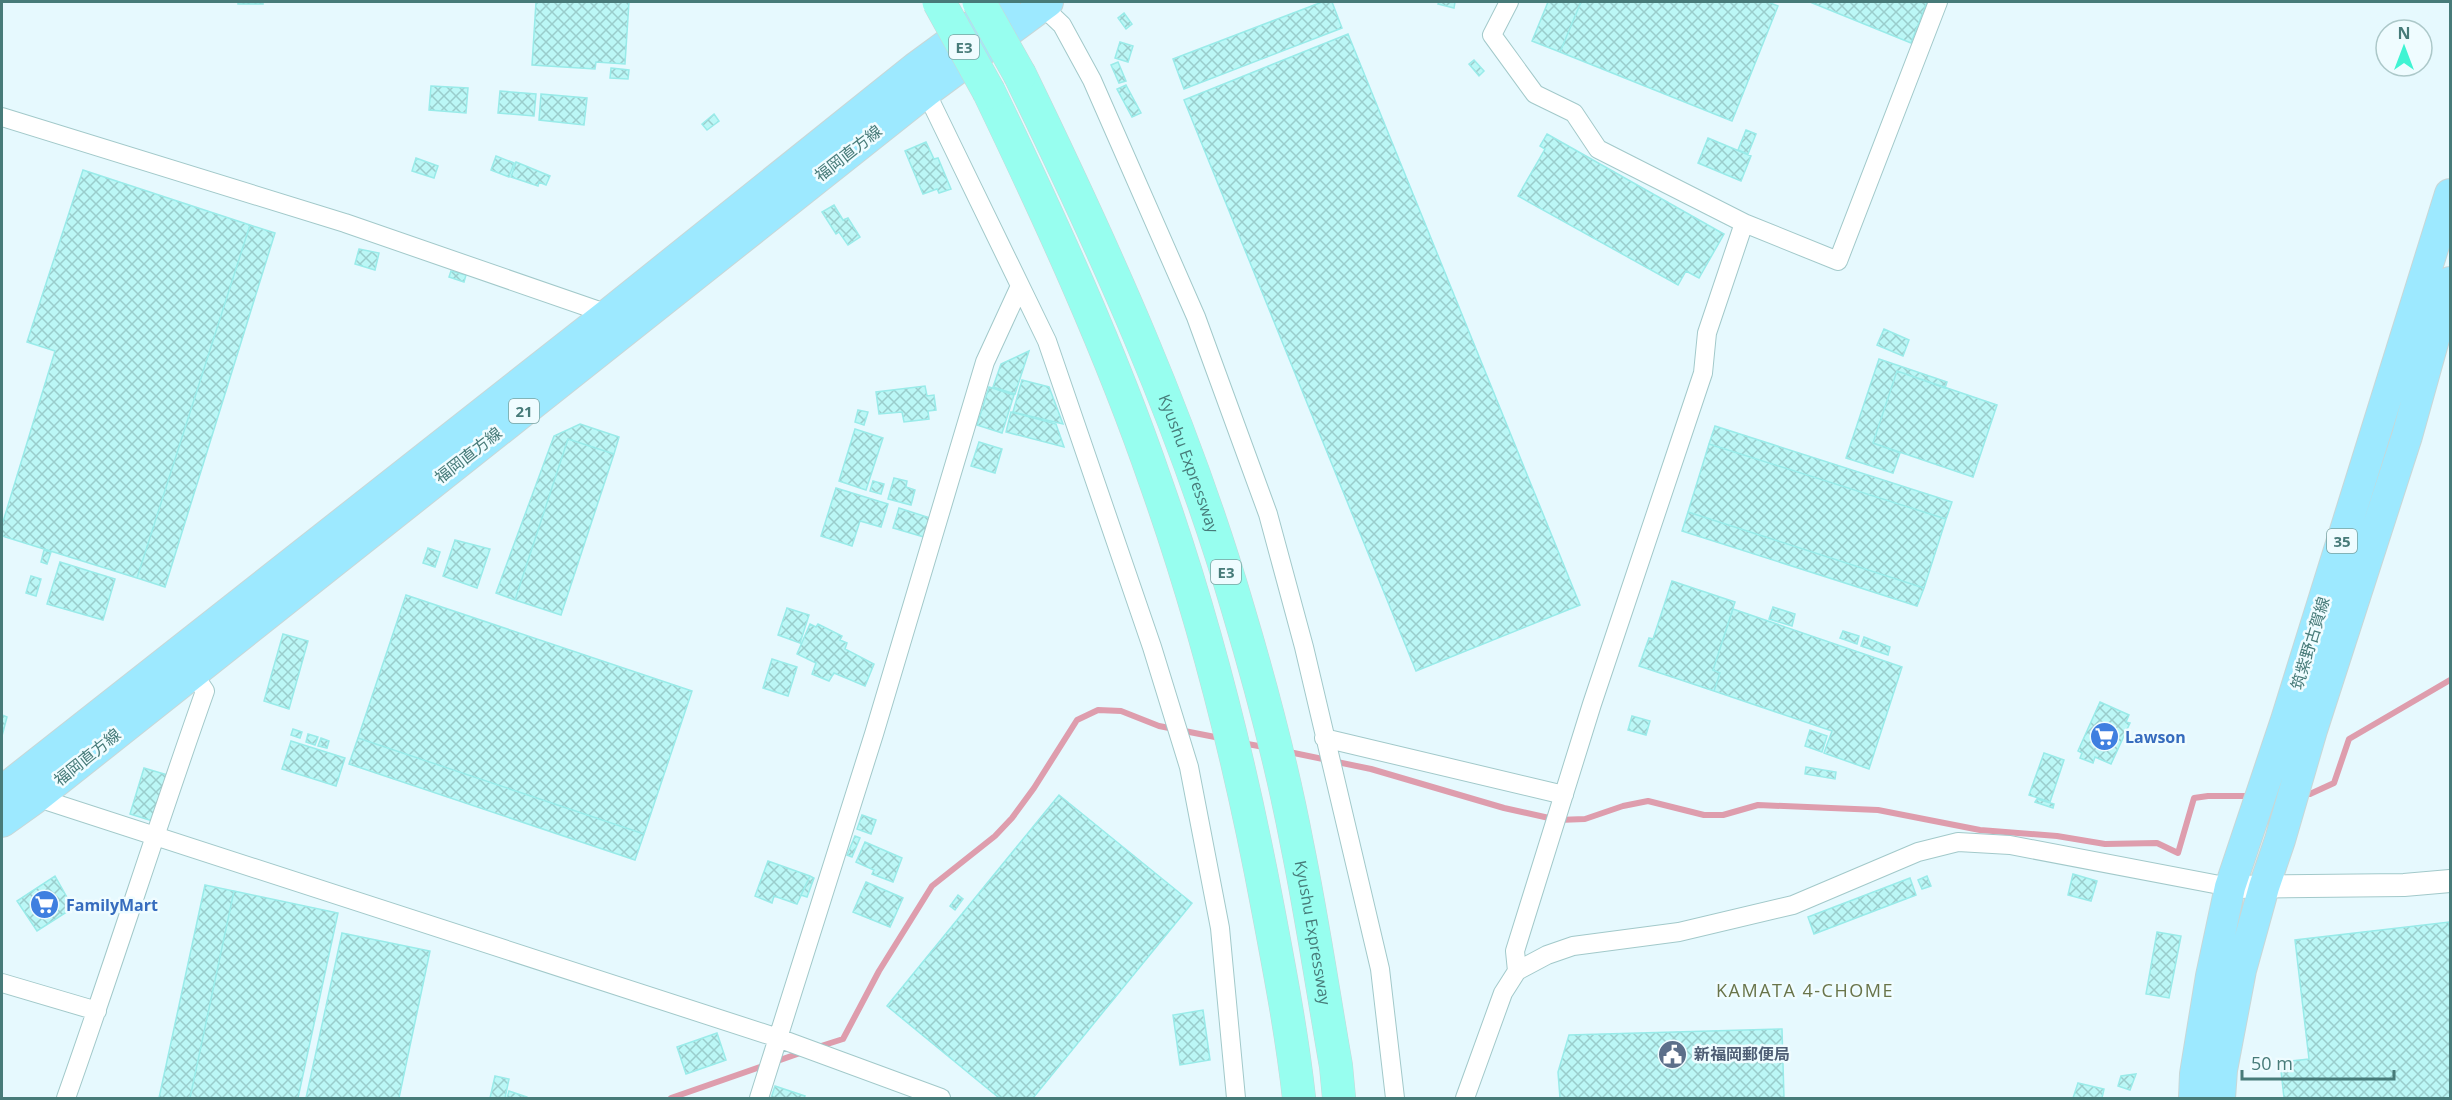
<svg xmlns="http://www.w3.org/2000/svg" width="2452" height="1100" viewBox="0 0 2452 1100" font-family="'Open Sans','Noto Sans JP',sans-serif">
  <defs>
    <pattern id="building-cross-hatch" width="8" height="8" patternUnits="userSpaceOnUse" patternTransform="scale(1.5)"><rect width="8" height="8" fill="#bbf7f6"/><path d="M0 0l8 8M0 8l8-8" fill="none" stroke="#9acdcc"/></pattern>
  </defs>
  <rect width="100%" height="100%" fill="#e6f9fe"/>
  <g fill="none" stroke-linecap="round" stroke-linejoin="round">
    <path stroke="#de9dad" stroke-width="6" d="M1242,743L1264,747
      M1289,752L1371,769L1504,808L1558,820L1585,819L1623,806L1648,801L1704,815H1723L1758,805L1878,810L1980,830L2057,836L2105,844L2157,843L2178,853L2194,798L2208,796H2251
      M2303,794H2310L2334,783L2349,739L2450,680
      M818,1047L843,1039L879,971L932,886L995,836L1012,818L1034,788L1077,720L1098,710L1121,711L1159,726L1220,738
      M671,1098L803,1052"/>
  </g>
  <path fill="url(#building-cross-hatch)" stroke="#99ebe9" stroke-width="1.5" d="M238,2H263V4H238Z
    M536,2H629L625,64L596,62L595,69L532,65Z
    M1322,2H1332L1342,28L1184,89L1173,59Z
    M1439,2H1455L1454,8L1438,4Z
    M1548,2H1581L1560,52L1532,41Z
    M1581,2H1768L1778,6L1732,121L1560,52Z
    M1810,2H1927L1911,43Z
    M1124,13L1132,24L1126,29L1118,18Z
    M1348,34L1580,605L1416,671L1184,100Z
    M1120,42L1133,46L1128,62L1115,58Z
    M1474,60L1484,71L1479,76L1469,64Z
    M1118,62L1126,81L1119,83L1111,65Z
    M611,68L629,70L628,79L610,78Z
    M1126,85L1141,113L1132,117L1117,89Z
    M431,86L468,88L466,113L429,110Z
    M500,91L536,94L534,116L498,113Z
    M541,94L587,98L584,125L539,120Z
    M714,114L719,121L707,130L702,124Z
    M1746,130L1756,134L1748,154L1738,150Z
    M1547,134L1724,234L1699,278L1686,271L1678,285L1518,196L1545,149L1540,146Z
    M1708,138L1751,156L1741,181L1698,163Z
    M926,142L934,159L938,158L951,189L939,193L937,189L923,194L905,151Z
    M496,156L514,163L509,177L491,170Z
    M416,158L438,166L434,178L412,171Z
    M516,162L550,176L546,185L539,182L538,186L511,177Z
    M83,170L250,225L137,578L2,536V525L55,351L27,342Z
    M834,205L843,220L848,218L860,237L848,245L839,232L836,234L822,212Z
    M250,225L275,233L165,587L137,578Z
    M359,249L379,253L375,270L355,264Z
    M451,271L466,275L464,282L449,277Z
    M1884,329L1909,340L1903,356L1877,345Z
    M1029,351L1015,394L993,387L1001,364Z
    M1879,359L1947,382L1945,388L1897,371L1873,443L1900,453L1893,473L1846,458Z
    M1897,371L1997,405L1973,477L1873,443Z
    M1022,380L1049,387L1063,424L1013,412Z
    M925,386L927,396L934,395L936,410L928,411L929,419L904,422L902,412L879,414L876,392Z
    M989,387L1014,395L1002,433L977,425Z
    M858,410L868,412L864,425L855,422Z
    M1011,412L1056,424L1064,447L1006,432Z
    M580,424L619,437L614,454L568,439L515,600L496,593L554,436Z
    M1715,426L1952,502L1946,519L1709,444Z
    M855,429L883,438L866,490L839,481Z
    M568,439L614,454L561,615L515,600Z
    M979,442L1002,449L995,473L971,466Z
    M1709,444L1946,519L1924,588L1688,512Z
    M894,478L907,481L906,487L915,490L911,505L888,499Z
    M873,481L884,484L881,494L870,491Z
    M836,488L888,504L881,527L860,521L852,546L821,536Z
    M899,508L930,518L924,537L893,528Z
    M1688,512L1924,588L1917,606L1682,531Z
    M455,540L490,549L477,588L443,576Z
    M428,548L440,552L435,567L423,563Z
    M44,550L51,552L47,564L41,562Z
    M60,562L115,579L103,620L47,604Z
    M31,576L41,579L36,596L26,593Z
    M1672,581L1735,602L1713,670L1720,673L1714,691L1639,666L1649,638L1653,639Z
    M406,595L692,691L644,834L358,738Z
    M1773,607L1795,614L1792,626L1769,619Z
    M787,608L809,615L800,643L778,635Z
    M1733,609L1902,667L1869,769L1824,753L1832,731L1714,691L1720,673L1713,670Z
    M810,624L816,627L818,624L842,636L840,640L847,643L845,649L874,664L865,686L834,673L829,681L812,674L816,663L797,654Z
    M1843,631L1859,636L1857,644L1840,638Z
    M283,634L308,641L289,709L264,701Z
    M1864,637L1890,647L1888,655L1861,646Z
    M772,659L797,667L788,696L763,688Z
    M2100,702L2129,715L2126,722L2130,723L2111,764L2095,757L2093,763L2080,758L2082,753L2078,751Z
    M2,715L7,717L2,736Z
    M1632,716L1650,721L1646,735L1628,730Z
    M293,729L302,732L300,738L291,735Z
    M1810,730L1827,736L1822,752L1805,746Z
    M308,734L318,737L315,745L306,742Z
    M321,738L329,741L327,748L318,746Z
    M358,738L644,834L635,860L349,764Z
    M291,741L345,758L336,786L282,769Z
    M2044,753L2064,760L2050,802L2029,795Z
    M1806,767L1836,772L1835,779L1805,774Z
    M144,768L171,776L156,822L130,814Z
    M1059,795L1192,903L1033,1098H1004L998,1097L887,1006Z
    M2037,799L2054,804L2053,808L2035,802Z
    M862,815L876,820L871,834L857,829Z
    M855,836L860,838L852,857L847,855Z
    M865,842L902,858L893,882L872,874L874,870L856,862Z
    M768,861L810,876L797,904L774,896L772,903L755,896Z
    M2073,874L2097,881L2091,901L2068,895Z
    M55,876L73,908L37,931L17,901Z
    M810,876L814,878L807,897L801,895Z
    M1927,876L1931,886L1922,889L1918,880Z
    M1910,878L1916,895L1814,934L1808,917Z
    M866,882L903,898L890,927L853,912Z
    M205,885L234,891L190,1098H159Z
    M234,891L338,913L298,1098H190Z
    M958,895L963,899L955,910L950,906Z
    M2449,922L2450,938V1098H2284L2280,1062L2309,1059L2295,940Z
    M2157,932L2181,936L2169,998L2146,994Z
    M342,933L430,951L399,1098H306Z
    M1203,1010L1210,1060L1180,1065L1173,1015Z
    M1782,1029L1784,1098H1560L1558,1072L1569,1035Z
    M717,1033L726,1060L686,1074L677,1047Z
    M2136,1074L2130,1090L2118,1086L2121,1076Z
    M495,1076L509,1079L505,1098H490Z
    M2078,1083L2104,1089L2102,1098H2073Z
    M775,1086L805,1096L804,1098H771Z
    M509,1091L527,1097V1098H507Z"/>
  <g fill="none" stroke-linecap="round" stroke-linejoin="round">
    <defs>
      <path id="minor" d="M1509,2L1492,35L1535,94L1574,113L1598,149L1744,223L1707,333L1703,373L1592,704L1515,951L1517,971
        M1042,6L1062,25L1092,80L1196,317L1268,514L1304,647L1380,969L1395,1098
        M926,92L1047,341L1152,647L1189,767L1220,928L1236,1098
        M2,117L345,223L608,314
        M1744,223L1838,261L1938,2
        M1324,738L1564,795
        M32,796L778,1038L941,1098
        M2,983L97,1011
        M66,1098C114,963 157,826 205,691L193,673
        M759,1098L874,734L985,362L1020,286
        M1465,1098L1503,993L1517,971L1547,955L1573,946L1679,932L1793,905L1918,852L1958,842L2010,845L2230,887"/>
      <path id="tertiary" d="M2230,887L2404,885L2450,881"/>
      <path id="primary" d="M2,791L608,314L915,68L1005,2
        M2,822L37,797L926,92L1048,2
        M2194,1098L2195,1074L2211,976L2230,887L2286,720L2450,194
        M2220,1098L2222,1070L2241,970L2264,887L2280,840L2312,730L2407,436L2450,282"/>
      <g id="motorway">
        <path id="s1" d="M1020,75C1104,248 1184,424 1238,609C1261,686 1282,765 1297,844C1312,917 1323,992 1336,1066L1339,1098"/>
        <path d="M989,92C1050,219 1110,349 1156,483C1205,621 1241,765 1268,909C1280,972 1292,1035 1299,1098"/>
      </g>
    </defs>
    <use href="#minor" stroke="#a2c9ca" stroke-width="20"/>
    <use href="#tertiary" stroke="#a2c9ca" stroke-width="24"/>
    <use href="#primary" stroke="#c8d7d7" stroke-width="32"/>
    <use href="#motorway" stroke="#c8d7d7" stroke-width="34"/>
    <use href="#minor" stroke="#fff" stroke-width="18"/>
    <use href="#tertiary" stroke="#fff" stroke-width="22"/>
    <use href="#primary" stroke="#9de9ff" stroke-width="30"/>
    <use href="#motorway" stroke="#97feef" stroke-width="33"/>
    <defs>
      <path id="motorway-bridge" d="M939,2L989,92
        M979,2L1020,75"/>
    </defs>
    <use href="#motorway-bridge" stroke="#c8d7d7" stroke-width="34" stroke-linecap="butt"/>
    <use href="#motorway-bridge" stroke="#97feef" stroke-width="33"/>
  </g>
  <defs>
    <symbol id="supermarket-disc" viewBox="-11 -11 22 22"><circle r="9.5" fill="#3f7fe0" stroke="#effcff"/><path d="M-6-5.5h2.5l.6 2H6L4.5 2H-2.5L-4.4-4H-6ZM-1.5 3.2a1.3 1.3 0 1 0 .1 0ZM3 3.2a1.3 1.3 0 1 0 .1 0Z" fill="#fff"/></symbol>
    <symbol id="civic-disc" viewBox="-11 -11 22 22"><circle r="9.5" fill="#5c6f8a" stroke="#effcff"/><path d="M-.6-6.5H3V-4.5H.6V-3L4-1V1h2V6H-6V1h2V-1L-.6-3ZM-1.2 2.5V6h2.4V2.5Z" fill="#fff"/></symbol>
  </defs>
  <g fill-rule="evenodd">
    <use href="#supermarket-disc" x="2088" y="720" width="33" height="33"/>
    <use href="#supermarket-disc" x="28" y="888" width="33" height="33"/>
    <use href="#civic-disc" x="1656" y="1038" width="33" height="33"/>
  </g>
  <g text-anchor="middle" dominant-baseline="central" stroke-width="5" stroke-linejoin="round" paint-order="stroke">
    <g fill="#effcff" stroke="#79a2a1" stroke-width="1.5">
      <rect x="949" y="35" width="30" height="24" rx="4.5"/>
      <rect x="509" y="399" width="30" height="24" rx="4.5"/>
      <rect x="2327" y="529" width="30" height="24" rx="4.5"/>
      <rect x="1211" y="560" width="30" height="24" rx="4.5"/>
    </g>
    <g font-size="15" font-weight="bold" fill="#477b79">
      <text x="964" y="47">E3</text>
      <text x="524" y="411">21</text>
      <text x="2342" y="541">35</text>
      <text x="1226" y="572">E3</text>
    </g>
    <g font-size="16" fill="#477b79" stroke="#effcff">
      <text transform="translate(848 153) rotate(-38)">福岡直方線</text>
      <text transform="translate(468 455) rotate(-38)">福岡直方線</text>
      <text stroke="none"><textPath href="#s1" startOffset="424">Kyushu Expressway</textPath></text>
      <text transform="translate(2310 643) rotate(-73)">筑紫野古賀線</text>
      <text transform="translate(87 757) rotate(-39)">福岡直方線</text>
      <text stroke="none"><textPath href="#s1" startOffset="910">Kyushu Expressway</textPath></text>
    </g>
    <g font-size="16" font-weight="bold" fill="#366cbe" stroke="#effcff" text-anchor="start">
      <text x="2125" y="737">Lawson</text>
      <text x="66" y="905">FamilyMart</text>
    </g>
    <g font-size="16" font-weight="bold" fill="#4e5e75" stroke="#effcff" text-anchor="start">
      <text x="1694" y="1054">新福岡郵便局</text>
    </g>
    <g font-size="18" letter-spacing="1.5" fill="#69744a" stroke="#effcff">
      <text x="1805" y="990">KAMATA 4-CHOME</text>
    </g>
  </g>
  <rect width="2452" height="1100" fill="none" stroke="#477b79" stroke-width="6"/>
  <g transform="translate(2404 48)"><circle r="28" fill="#effcff" stroke="#acc8c9" stroke-width="1.5"/>
  <path d="M0-4.5L10 22L0 15L-10 22Z" fill="#40f4d3"/>
  <text y="-9" font-size="16" font-weight="bold" text-anchor="middle" fill="#477b79">N</text>
  </g>
  <path d="M2242 1070v9h152v-9" fill="none" stroke="#477b79" stroke-width="3"/>
  <text x="2251" y="1070" font-size="18" fill="#477b79" stroke="#effcff" stroke-width="4.5" paint-order="stroke">50 m</text>
</svg>
